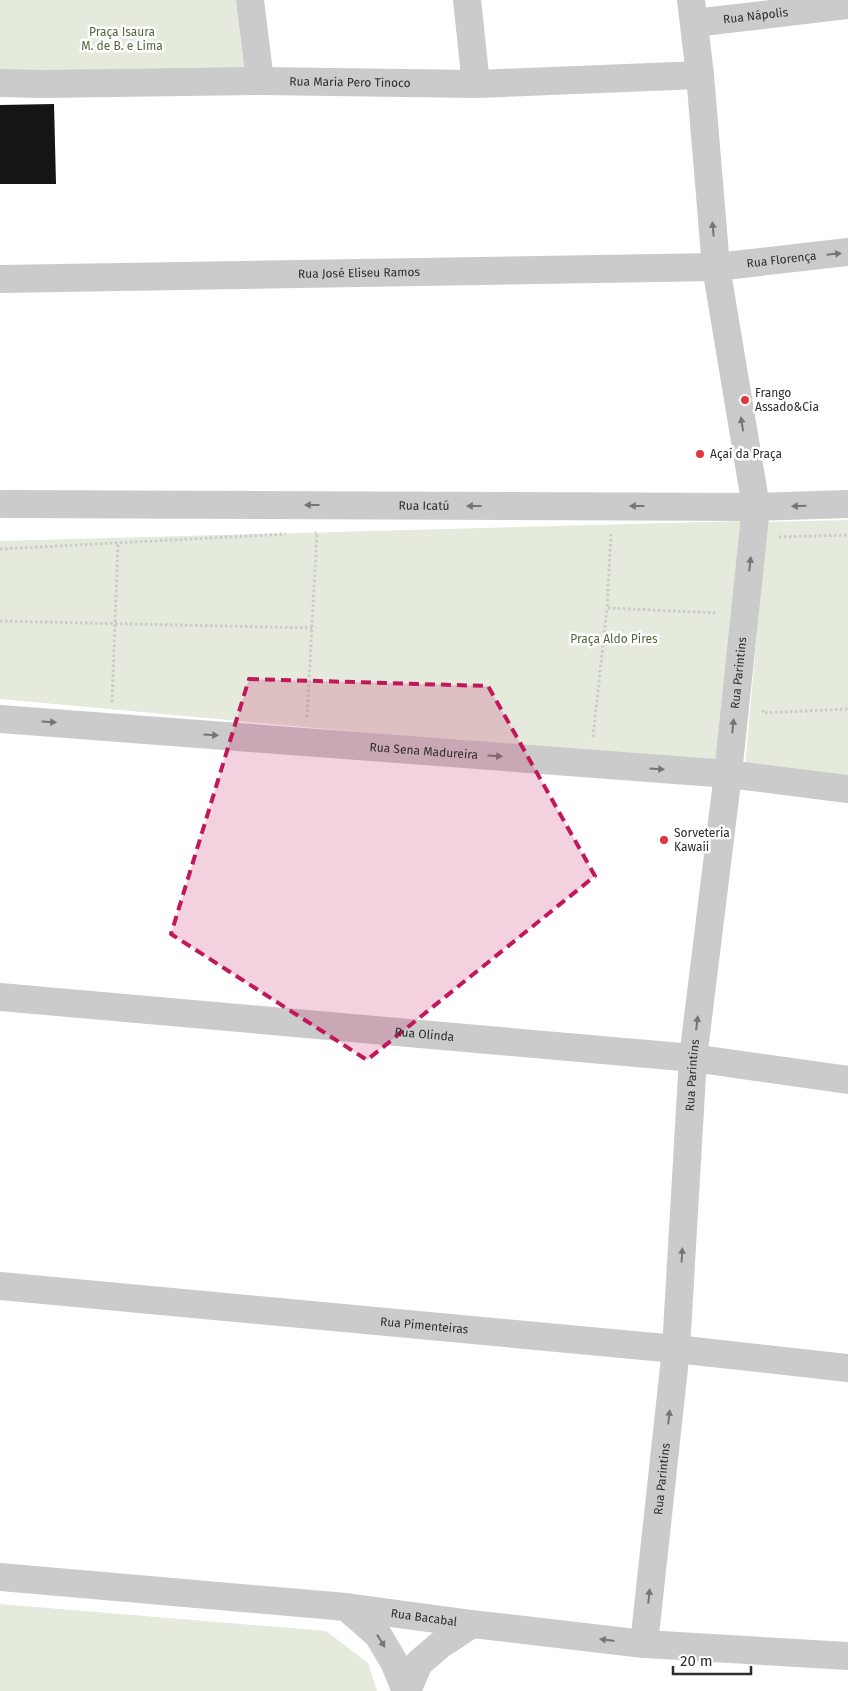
<svg xmlns="http://www.w3.org/2000/svg" width="848" height="1691" viewBox="0 0 848 1691" font-family="'Fira Sans',sans-serif">
  <rect width="100%" height="100%" fill="#fff"/>
  <path fill="#e4ebdc" d="M0,0H236L245,77L0,75Z
    M848,520V778L745,766L767,522Z
    M741,521L718,765L0,699V541Z
    M0,1604L326,1631L368,1663L377,1691H0Z"/>
  <path fill="#151515" d="M54,104L56,184H0V105Z"/>
  <g fill="none" stroke-linecap="round" stroke-linejoin="round">
    <path stroke="#cbcbcb" stroke-width="3" stroke-dasharray="2.5 2.5" stroke-linecap="butt" d="M611,534L607,608L718,613
      M779,537L848,535
      M0,549L286,534
      M0,621L312,628
      M112,702L118,543
      M763,710V713L848,709
      M307,717L317,533H315
      M593,737L607,608"/>
    <g stroke="#cbcbcb" stroke-width="28">
      <path d="M250,0L260,81"/>
      <path d="M467,0L476,84"/>
      <path id="s1" d="M694,23L848,5"/>
      <path id="s2" d="M0,83L42,84L260,81L476,84L700,75"/>
      <path id="s3" d="M0,279L716,267L848,252"/>
      <path id="s4" d="M0,997L693,1058L848,1080"/>
      <path id="s5" d="M0,1286L676,1349L848,1368"/>
      <path id="s6" d="M644,1644L676,1349L693,1058L728,774L756,507L716,267L700,75L691,0"/>
    </g>
    <g stroke="#cbcbcb" stroke-width="28">
      <path id="s7" d="M0,504L756,507L848,504"/>
      <path id="s8" d="M0,719L728,774L848,789"/>
      <path id="s9" d="M0,1577L346,1607L472,1624L644,1644L848,1656"/>
      <path d="M346,1607L378,1635L394,1662L406,1691"/>
      <path d="M407,1691L419,1663L440,1645L472,1624"/>
    </g>
  </g>
  <defs><path id="oneway-solid" d="M-6-.8H1V-3.2L6.5 0L1 3.2V.8H-6Z" transform="scale(1.25)"/></defs>
  <g fill="#757575">
    <use href="#oneway-solid" transform="translate(713 229) rotate(-95)"/>
    <use href="#oneway-solid" transform="translate(834 254) rotate(-6)"/>
    <use href="#oneway-solid" transform="translate(742 424) rotate(-99)"/>
    <use href="#oneway-solid" transform="translate(312 505) rotate(-180)"/>
    <use href="#oneway-solid" transform="translate(474 506) rotate(-180)"/>
    <use href="#oneway-solid" transform="translate(637 506) rotate(-180)"/>
    <use href="#oneway-solid" transform="translate(799 506) rotate(178)"/>
    <use href="#oneway-solid" transform="translate(750 564) rotate(-84)"/>
    <use href="#oneway-solid" transform="translate(49 722) rotate(4)"/>
    <use href="#oneway-solid" transform="translate(733 726) rotate(-84)"/>
    <use href="#oneway-solid" transform="translate(211 735) rotate(4)"/>
    <use href="#oneway-solid" transform="translate(495 756) rotate(4)"/>
    <use href="#oneway-solid" transform="translate(657 769) rotate(4)"/>
    <use href="#oneway-solid" transform="translate(697 1023) rotate(-83)"/>
    <use href="#oneway-solid" transform="translate(682 1255) rotate(-87)"/>
    <use href="#oneway-solid" transform="translate(669 1417) rotate(-84)"/>
    <use href="#oneway-solid" transform="translate(649 1596) rotate(-84)"/>
    <use href="#oneway-solid" transform="translate(607 1640) rotate(-173)"/>
    <use href="#oneway-solid" transform="translate(381 1641) rotate(58)"/>
  </g>
  <path fill="#c2185b" fill-opacity="0.2" stroke="#c2185b" stroke-width="4" stroke-dasharray="10 6" stroke-linejoin="round" d="M249,679L488,686L595,876L367,1060L171,934Z"/>
  <g fill="#de373f" stroke="#fff" stroke-width="2">
    <circle cx="745" cy="400" r="5"/>
    <circle cx="700" cy="454" r="5"/>
    <circle cx="664" cy="840" r="5"/>
  </g>
  <g text-anchor="middle" dominant-baseline="central" stroke-width="5" stroke-linejoin="round" paint-order="stroke">
    <g font-size="12" fill="#2e2e2e" stroke="#fff">
      <text stroke="none"><textPath href="#s1" startOffset="62">Rua Nápolis</textPath></text>
      <text stroke="none"><textPath href="#s2" startOffset="350">Rua Maria Pero Tinoco</textPath></text>
      <text stroke="none"><textPath href="#s3" startOffset="782">Rua Florença</textPath></text>
      <text stroke="none"><textPath href="#s3" startOffset="359">Rua José Eliseu Ramos</textPath></text>
      <text stroke="none"><textPath href="#s7" startOffset="424">Rua Icatú</textPath></text>
      <text stroke="none"><textPath href="#s6" startOffset="976">Rua Parintins</textPath></text>
      <text stroke="none"><textPath href="#s8" startOffset="425">Rua Sena Madureira</textPath></text>
      <text stroke="none"><textPath href="#s4" startOffset="426">Rua Olinda</textPath></text>
      <text stroke="none"><textPath href="#s6" startOffset="571">Rua Parintins</textPath></text>
      <text stroke="none"><textPath href="#s5" startOffset="426">Rua Pimenteiras</textPath></text>
      <text stroke="none"><textPath href="#s6" startOffset="166">Rua Parintins</textPath></text>
      <text stroke="none"><textPath href="#s9" startOffset="426">Rua Bacabal</textPath></text>
    </g>
    <g font-size="12" fill="#50683d" stroke="#fff">
      <text x="122" y="32">Praça Isaura<tspan x="122" dy="14">M. de B. e Lima</tspan></text>
      <text x="614" y="639">Praça Aldo Pires</text>
    </g>
    <g font-size="12" fill="#2e2e2e" stroke="#fff" text-anchor="start">
      <text x="755" y="393">Frango<tspan x="755" dy="14">Assado&amp;Cia</tspan></text>
      <text x="710" y="454">Açaí da Praça</text>
      <text x="674" y="833">Sorveteria<tspan x="674" dy="14">Kawaii</tspan></text>
    </g>
  </g>
  <path d="M673 1666v8h78v-8" fill="none" stroke="#2e2e2e" stroke-width="2.5"/>
  <text x="680" y="1666" font-size="15" fill="#2e2e2e" stroke="#ffffff" stroke-width="4" paint-order="stroke">20 m</text>
</svg>
